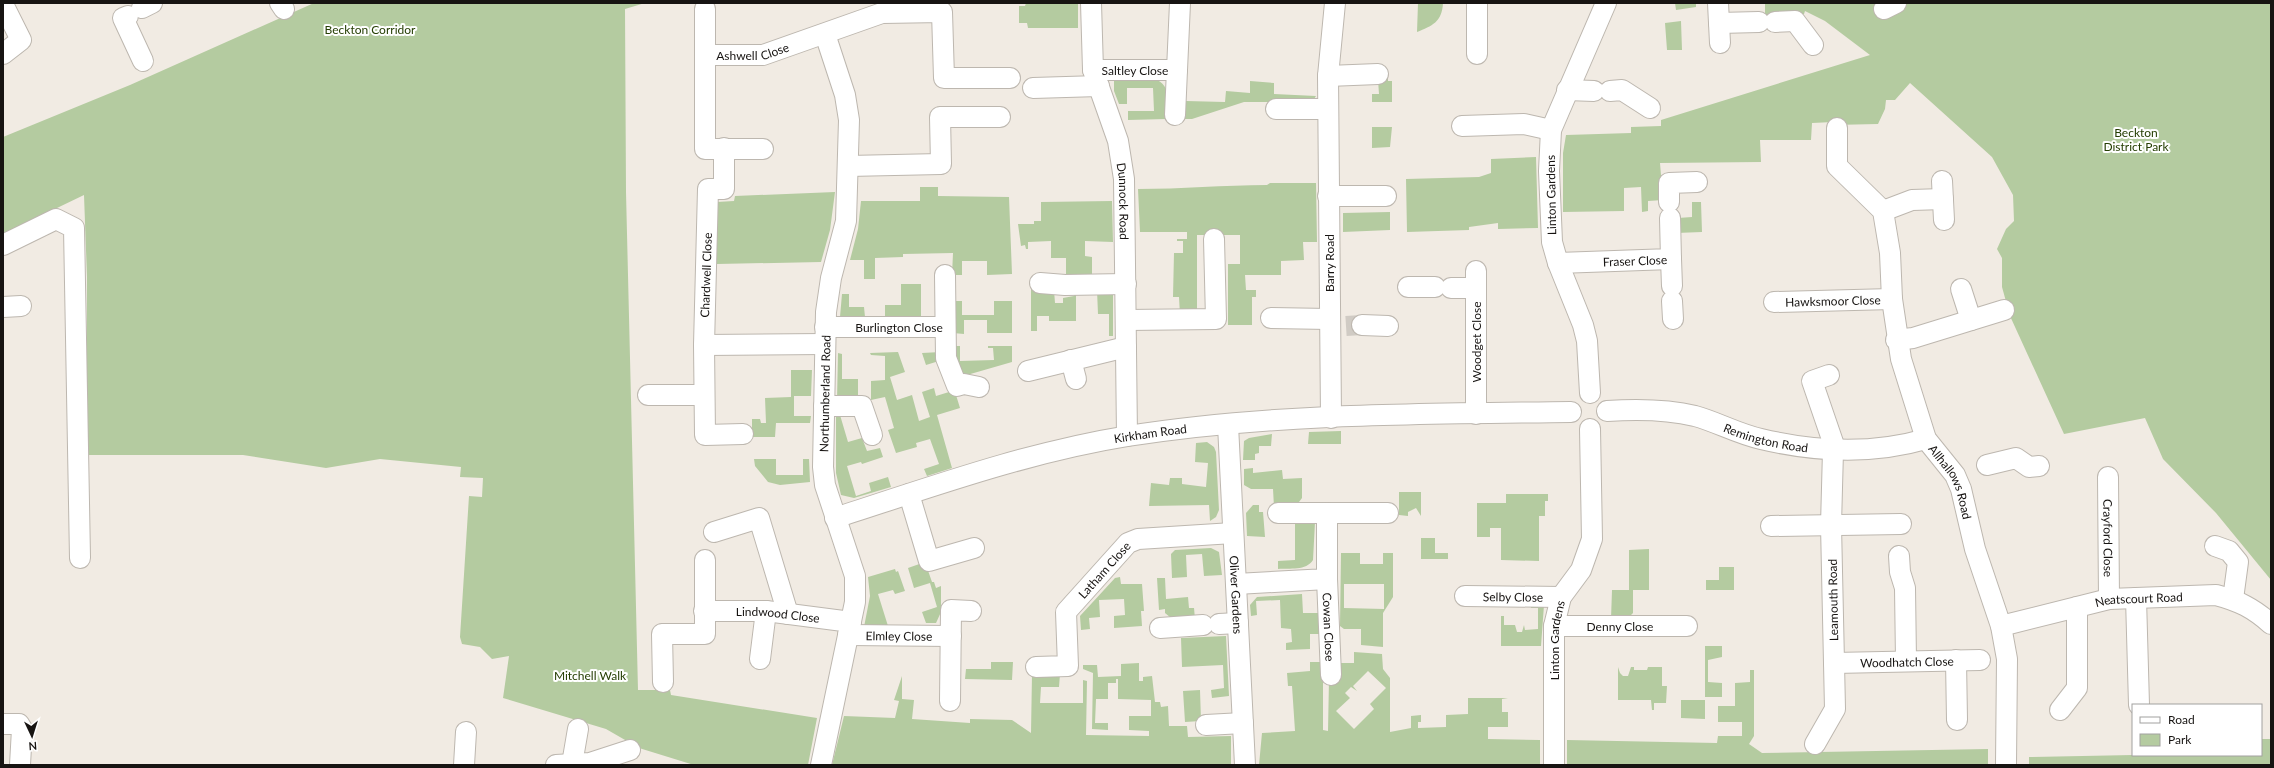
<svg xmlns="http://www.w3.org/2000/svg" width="2274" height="768" viewBox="0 0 2274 768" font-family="Lato,sans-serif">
  <rect width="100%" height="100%" fill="#f1ebe3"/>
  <path fill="#b4cba0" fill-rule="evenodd" d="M314,3H645L625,9L626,192L638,690H670L671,695L817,718L808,765H694L639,748L606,729L503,698L509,656L492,659L480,647L462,644L460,637L469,496L482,497L483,478L460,477L461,467L380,459L326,468L243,455H87V277L84,195L3,234V137L130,85Z
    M1026,3H1078V28H1028L1027,23H1019V6H1025Z
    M1418,3H1443C1442,22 1432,26 1417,32Z
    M1675,3H1696V7L1676,10Z
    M1744,3H2271V580L2216,513L2163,459L2145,418L2064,434L2010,316L2002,287V258L1997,249L2006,229L2014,221L2013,195L1992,157L1910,83L1895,100H1886L1885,109L1878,124L1833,125V122L1812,123L1811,140H1760L1761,162L1660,163L1663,200L1648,201V211L1642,212L1641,187L1624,188V211L1563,212V153L1566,135L1631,133V127L1661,126V120L1870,55L1825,21L1805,11L1804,14L1765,17V4Z
    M1681,21L1682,50H1667L1665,23Z
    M1388,75V81H1392V102H1372V94H1379L1378,80Z
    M1152,78C1174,85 1166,101 1166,119L1128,120V111H1154L1153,88H1127V104H1119L1114,91V79Z
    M1250,81L1274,83V94L1316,96L1312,102H1244L1192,119H1183L1184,104L1186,101L1225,102L1226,91L1250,93Z
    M1372,127H1392L1390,147L1372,148Z
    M1536,157L1538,228L1498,229V223L1469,227V230L1407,232L1406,179L1479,177L1491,173V159Z
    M1270,183H1316L1317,242H1303L1304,260L1281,261V275H1245L1246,290H1256V297H1252V325H1228V264H1240V235H1197V314L1180,315L1179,297H1173L1174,253H1183V241H1177V239H1187V232H1140L1138,189C1181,189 1224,185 1267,185Z
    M920,187H938V196L1009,197L1012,274L987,275V261H962V275H952L953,253L903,254V257L875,258V279H864V260H850L858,229L861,201H920Z
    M835,192L830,230L821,262L717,264V202L734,201L735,196Z
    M1112,201L1113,242L1085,241V256L1092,257V280L1066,281V258H1051V241L1028,242V249H1026L1025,245L1021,246L1018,224H1034V221H1041V202Z
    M1692,202H1701L1702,232L1676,233L1678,218L1692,217Z
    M1390,212V230L1343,232V213Z
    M901,284H921V317H885V305H901Z
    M1031,289L1054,290L1055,303H1063V298L1074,296L1076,290V321H1049V316H1037V331H1031Z
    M1108,289L1113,295V336H1109V314H1098L1097,290Z
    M842,294H849V307H864L865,317H840Z
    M953,301H962V315H994V301H1012V333H987V320H964V334L953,333Z
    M953,346H960V361L994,360L993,348H988V346H1012V362L960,377Z
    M898,352L905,372L890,377L897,400L912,395L919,421L930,417L922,392L934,388L936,396L949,392L939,361L926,365L922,353L941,352L953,395H956L960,408L937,415L952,468L927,476L924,469L939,464L930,439L916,443L917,447L896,453L888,430L894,428L885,397L871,400V381L885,380V356L871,355L870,353Z
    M838,353L842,354V379H858V400H837Z
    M791,370H812L811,396H794V416H811L810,423H776L775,437H752V419H760L761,423H766L765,398L791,397Z
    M836,411L840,415L848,442L862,438L867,451L880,448L883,457L862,464L861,462L847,466L856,496L871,491L869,483L888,477L891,487L854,498L841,495L836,473Z
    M1341,431V444H1308L1309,432Z
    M1272,434L1271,446H1259V453L1255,454V460H1243L1244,441L1249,438Z
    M1207,442L1214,447L1216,452L1219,510L1216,517L1210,521L1209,505L1149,506L1151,483L1169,485L1170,478H1182V484L1206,487L1208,463L1195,462L1196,443Z
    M754,459H776V475H803V459H809L810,482L780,485L768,482L755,466Z
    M1253,468V473L1282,470L1283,479L1302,478V498L1296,506L1274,507L1273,489H1251L1244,485V469Z
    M1399,492H1421V516L1416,508L1408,512V516L1399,515Z
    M1506,494H1548V501H1545V516H1539V561L1501,560V528H1490V537H1477V503H1506Z
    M1253,505H1259V512H1263L1265,537L1247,536L1246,513Z
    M1295,521L1315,522L1313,560C1306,571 1290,568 1278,569V561L1295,560Z
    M1421,538H1435V553H1448V559H1421Z
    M1211,548L1219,552L1222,575L1204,576L1202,554L1186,555L1187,577L1172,578L1171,554L1175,550Z
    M1649,549V590H1633V613L1627,619H1611L1612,590H1629V550Z
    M1341,553H1360V564H1383V553H1393V597L1383,613V647L1361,645V629H1344L1340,626ZM1344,584H1384V609L1344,608Z
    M925,562L932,582H934L936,588L941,586V612L936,623H926L922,612L937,607L930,583L914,588L908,568Z
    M1719,567H1734V590H1706V580H1719Z
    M895,569L896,572L898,571L905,591L895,594L893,590L878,594L888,626L864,627L870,596L868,577Z
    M1120,577L1121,584H1142L1144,611H1141L1142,626L1114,628V616L1125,615L1124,599L1099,600L1100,617L1089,618L1090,629L1081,630L1080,616L1115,578Z
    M1157,578H1165L1166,599L1188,597L1189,608H1194L1195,619L1176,622L1165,613V609L1159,610Z
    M1302,594L1303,613H1324V634H1310V649L1286,650V643L1292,642L1291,629L1281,628L1280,600L1256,601L1257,615L1251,616L1250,605L1257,597Z
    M1531,605H1544L1541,646H1501V616H1504V625H1515L1517,632H1522L1524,625L1525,630L1538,629V608H1531Z
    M1226,636L1229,696L1212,698L1211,690L1224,688L1223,665L1182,667L1181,638Z
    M1705,646H1722V657L1708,660V682L1722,683V697H1705Z
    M1354,652L1382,654L1383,669L1390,678V732L1411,728V716L1421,715V722H1418V728L1446,727V715L1468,714V698H1508L1502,699V712H1508V727H1488V739L1540,740V765H1259L1262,733L1295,731L1292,686H1288L1287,673L1310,671V662H1323V730L1328,731L1329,679H1340V663H1354ZM1368,671L1386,688L1370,704L1374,709L1354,729L1336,711L1350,698L1345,693L1351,687L1357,691L1353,686Z
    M991,662H1013L1012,680L965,679L966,669H991Z
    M1139,663V681H1143V677L1152,676L1155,702H1160L1161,707L1168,706L1169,726H1187L1188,737L1231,736V765H832L844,716L895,718L899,701L894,700L902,676V699L914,700L912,719L970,723V719L1012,720L1031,733L1032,674H1060L1059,687H1041L1040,703H1083V680L1087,681L1086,735L1149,736V731L1129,730V716H1151V700L1118,699V679H1116V683H1108V699H1096L1095,723H1108V730L1092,729L1093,673L1083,669V665H1097L1098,677L1121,676V664Z
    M1618,667L1620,673L1623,676H1628L1631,667H1634V670H1647L1648,667H1662V686H1667L1666,703H1654V710H1652L1651,700H1618Z
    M1750,670H1754V736L1749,744L1762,753L1988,749V765H1567V740L1717,743L1718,736H1742V722H1718V706H1735V683L1750,682Z
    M1200,690L1201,721L1185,722L1183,691Z
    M1681,700H1705V719L1681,718Z
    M2261,739H2271V765H2029V757L2133,755H2261Z"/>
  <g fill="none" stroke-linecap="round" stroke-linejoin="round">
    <path stroke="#d0cbc4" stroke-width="20" stroke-dasharray="20 10" stroke-linecap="butt" d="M1346,326L1362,325"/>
    <defs>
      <g id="minor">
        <path d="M280,3L284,9"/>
        <path id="s1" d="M1091,3L1093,70L1118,141L1124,179L1127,436"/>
        <path d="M1718,3L1720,43"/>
        <path d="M3,4L21,40L3,54"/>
        <path d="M142,8L152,3"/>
        <path d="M705,9V149H763"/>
        <path d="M1884,9L1896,3"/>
        <path d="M128,16L123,18L143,61"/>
        <path d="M1775,22L1795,21L1813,45"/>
        <path d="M1719,23L1759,22"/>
        <path d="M1477,54V3"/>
        <path id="s2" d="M705,55H763L882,13L942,12L944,78H1010"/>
        <path id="s3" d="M1093,70H1177L1180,3"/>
        <path d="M1328,76L1378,74"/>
        <path d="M1033,88L1099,86"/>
        <path d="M1567,90L1594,91"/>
        <path d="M1610,91L1622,90L1650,108"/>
        <path d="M1276,109H1328"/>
        <path d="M1175,115L1177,70"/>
        <path d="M1462,126L1524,124L1551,130"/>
        <path id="s4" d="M1837,128V166L1883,211L1890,253L1892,299L1901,359L1926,439L1955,475L1961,489L1975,549L2001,626L2007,659L2006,765"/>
        <path d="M724,148V189H708L704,345L705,435L743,434"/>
        <path d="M848,166L941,164L940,117H1000"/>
        <path d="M1942,181L1944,220"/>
        <path d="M1328,196H1386"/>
        <path d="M1669,202V183L1697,182"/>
        <path d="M1883,211L1912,200L1943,199"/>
        <path d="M3,245L56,219L74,228L80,558"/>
        <path d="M1671,259L1672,286"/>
        <path id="s5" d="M1558,263L1671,259L1670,218"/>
        <path d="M945,275L946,358L957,386L964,384L979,387"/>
        <path d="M1040,283L1065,285L1126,284"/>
        <path d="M1408,287H1435"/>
        <path d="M1451,288H1476"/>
        <path d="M1961,289L1971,320"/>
        <path d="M1672,301L1673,319"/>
        <path id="s6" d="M1774,302L1892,299"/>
        <path d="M3,307L21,306"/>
        <path d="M1271,318L1329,319"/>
        <path d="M1127,320L1216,319L1214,239"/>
        <path d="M1362,325L1388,326"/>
        <path id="s7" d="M825,327H945"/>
        <path d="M1896,340L1913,338L2004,310"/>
        <path d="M704,345L825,344"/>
        <path d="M1071,360L1076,379"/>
        <path d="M1028,371L1126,347"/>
        <path d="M1829,375L1812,381L1836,451"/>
        <path d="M1590,393L1587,341L1583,325L1558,263L1552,242L1549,171L1551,130L1606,3"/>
        <path d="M648,395H704"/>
        <path d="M824,406H862L872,435"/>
        <path id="s8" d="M1607,411C1637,409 1666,409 1695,416C1717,422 1738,434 1761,439C1816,452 1871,455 1926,439"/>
        <path d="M1476,414V271"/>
        <path d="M1331,418L1328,76L1335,3"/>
        <path id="s9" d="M1228,425L1245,765"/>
        <path d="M1987,465L2016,458L2029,467L2039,466"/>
        <path id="s10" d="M2108,477L2109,599"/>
        <path d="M909,494L929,561L974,548"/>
        <path d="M1278,513H1388"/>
        <path id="s11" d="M835,518C931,487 1028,452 1128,436C1274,413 1424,414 1571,412"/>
        <path d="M1771,526L1901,524"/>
        <path d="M714,532L759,518L788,614"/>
        <path d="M2215,546L2229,551L2238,562L2233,599"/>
        <path d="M1899,556L1900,572L1905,588L1906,661"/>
        <path id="s12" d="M1327,579L1331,675"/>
        <path d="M1236,584L1327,579V513"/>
        <path id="s13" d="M1465,596L1561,597"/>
        <path d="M2136,598L2139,705"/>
        <path id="s14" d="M704,611H766L851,622"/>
        <path d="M1219,624L1238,623"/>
        <path id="s15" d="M1554,626H1687"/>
        <path id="s16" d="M2001,626L2109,599L2216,595C2239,601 2253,608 2271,624"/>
        <path d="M1160,628L1203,625"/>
        <path id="s17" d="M848,635L951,636"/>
        <path d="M760,659L766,611"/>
        <path d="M1956,660L1957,720"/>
        <path id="s18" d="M1834,663L1980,660"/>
        <path id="s19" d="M1036,667L1068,666L1066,612L1128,543L1138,539L1233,533"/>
        <path d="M663,682L662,634H705V560"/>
        <path d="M950,701L951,610L971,611"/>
        <path d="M2060,710L2077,688V607"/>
        <path d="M3,724H19L22,729L20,765"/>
        <path d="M1206,725L1243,723"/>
        <path d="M1815,744L1835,709L1831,525L1833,451"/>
        <path d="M572,764L578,729"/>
        <path d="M464,765L466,732"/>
        <path d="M556,765L590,763L630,750"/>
        <path id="s20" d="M821,765L855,602V576L825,485L823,467L826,312L831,278L846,221L849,120L845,95L825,34"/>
        <path id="s21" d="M1554,765V626L1561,597L1581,570L1592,539L1590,429"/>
      </g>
    </defs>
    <use href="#minor" stroke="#bdb7af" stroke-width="22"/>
    <use href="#minor" stroke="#fff" stroke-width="20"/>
  </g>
  <g text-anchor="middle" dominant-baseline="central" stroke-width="4" stroke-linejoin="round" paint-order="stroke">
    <g font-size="12" fill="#253e03" stroke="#fff">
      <text x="370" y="29">Beckton Corridor</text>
      <text x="2136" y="132">Beckton<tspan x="2136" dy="14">District Park</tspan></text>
      <text x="590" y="675">Mitchell Walk</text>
    </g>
    <g font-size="12" fill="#171412" stroke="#fff">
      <text stroke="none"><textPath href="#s2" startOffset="48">Ashwell Close</textPath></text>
      <text stroke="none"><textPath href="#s3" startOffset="42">Saltley Close</textPath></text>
      <text transform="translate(1551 195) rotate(-91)">Linton Gardens</text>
      <text stroke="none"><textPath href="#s1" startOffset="203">Dunnock Road</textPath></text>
      <text stroke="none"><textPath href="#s5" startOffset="77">Fraser Close</textPath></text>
      <text transform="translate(1329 263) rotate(-90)">Barry Road</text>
      <text transform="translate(706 275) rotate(-88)">Chardwell Close</text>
      <text stroke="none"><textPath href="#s6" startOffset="59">Hawksmoor Close</textPath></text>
      <text stroke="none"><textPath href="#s7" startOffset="74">Burlington Close</textPath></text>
      <text transform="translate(1476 342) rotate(-90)">Woodget Close</text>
      <text stroke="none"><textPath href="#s20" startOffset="380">Northumberland Road</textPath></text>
      <text stroke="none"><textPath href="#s11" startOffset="327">Kirkham Road</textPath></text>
      <text stroke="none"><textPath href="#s8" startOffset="163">Remington Road</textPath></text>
      <text stroke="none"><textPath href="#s4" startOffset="386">Allhallows Road</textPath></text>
      <text stroke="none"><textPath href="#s10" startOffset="61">Crayford Close</textPath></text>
      <text stroke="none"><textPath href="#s19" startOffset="143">Latham Close</textPath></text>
      <text stroke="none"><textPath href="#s9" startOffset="170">Oliver Gardens</textPath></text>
      <text stroke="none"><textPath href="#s13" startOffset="48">Selby Close</textPath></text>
      <text transform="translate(1833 600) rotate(-91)">Leamouth Road</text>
      <text stroke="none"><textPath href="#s16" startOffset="141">Neatscourt Road</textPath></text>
      <text stroke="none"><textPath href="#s14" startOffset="74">Lindwood Close</textPath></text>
      <text stroke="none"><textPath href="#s15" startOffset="66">Denny Close</textPath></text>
      <text stroke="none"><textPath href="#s12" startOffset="48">Cowan Close</textPath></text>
      <text stroke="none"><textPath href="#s17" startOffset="51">Elmley Close</textPath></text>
      <text stroke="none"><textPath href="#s21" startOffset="125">Linton Gardens</textPath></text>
      <text stroke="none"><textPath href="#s18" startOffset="73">Woodhatch Close</textPath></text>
    </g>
  </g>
  <rect width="2274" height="768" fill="none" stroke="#171412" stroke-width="8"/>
  <rect x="2132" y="704" width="130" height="52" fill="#ffffff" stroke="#a2a1a0"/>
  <rect x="2140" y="717" width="20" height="6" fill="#ffffff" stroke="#a2a1a0"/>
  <text x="2168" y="724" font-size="12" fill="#171412">Road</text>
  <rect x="2140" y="734" width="20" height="12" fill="#b4cba0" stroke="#a2a1a0"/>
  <text x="2168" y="744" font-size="12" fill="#171412">Park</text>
  <g transform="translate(32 736) rotate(176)" stroke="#ffffff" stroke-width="3" paint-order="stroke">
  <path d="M0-3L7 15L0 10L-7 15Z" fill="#171412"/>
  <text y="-6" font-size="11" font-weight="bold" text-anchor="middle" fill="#171412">N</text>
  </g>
</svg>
